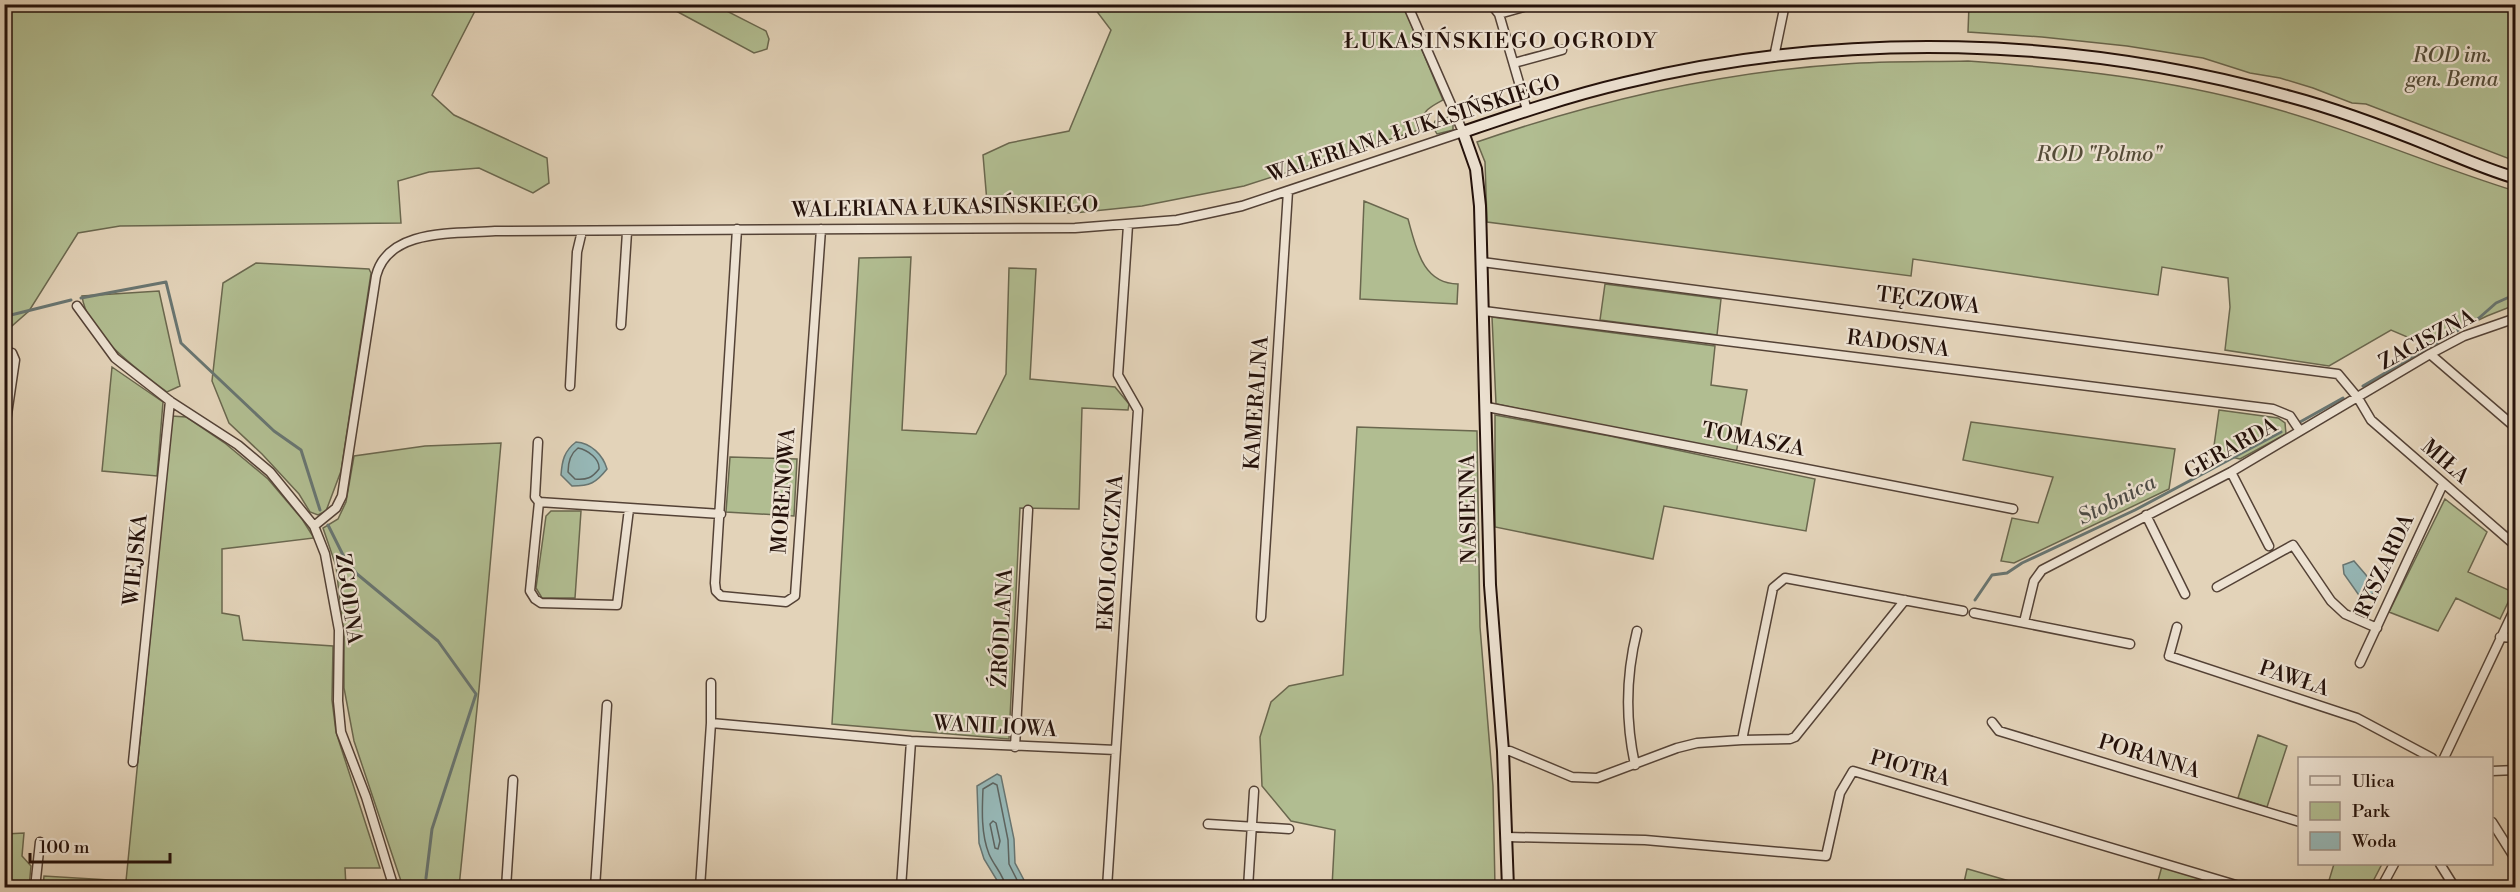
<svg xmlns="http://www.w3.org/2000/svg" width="2520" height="892" viewBox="0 0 2520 892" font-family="'Libre Bodoni',serif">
  <rect width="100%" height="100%" fill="#e3d3b9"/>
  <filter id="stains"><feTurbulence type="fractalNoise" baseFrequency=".00333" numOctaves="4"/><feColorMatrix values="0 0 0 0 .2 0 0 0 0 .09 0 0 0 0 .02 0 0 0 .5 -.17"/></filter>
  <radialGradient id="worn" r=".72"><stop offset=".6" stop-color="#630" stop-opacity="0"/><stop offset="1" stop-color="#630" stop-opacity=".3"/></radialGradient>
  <path fill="#b1bd91" stroke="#6a674e" stroke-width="1.5" d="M5,4L478,5L432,95L454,115L547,158L549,183L533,193L479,168L429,172L398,181L401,223L120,226L78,233L29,311L5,332Z
    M665,5H715L766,31L769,39L767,49L754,53Z
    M1092,5H1403L1443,100C1428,108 1421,111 1422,129L1244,186L1142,206L1074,213L1001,212L987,202L983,155L1009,143L1069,131L1111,30Z
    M1969,5H2515V161L2366,104L2352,103L2313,88L2280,78L2250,73L2203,58L2127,46L2042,37L1968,32Z
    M1968,61C2068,68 2168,79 2265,106C2350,129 2431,165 2515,191V305L2487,316L2426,345L2391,330L2329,366L2225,350L2230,307L2228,278L2162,267L2158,295L1913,259L1911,276L1487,222L1485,162L1477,142C1596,101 1720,72 1845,64C1886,61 1927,62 1968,61Z
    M1449,117L1453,119V130L1437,134L1433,127L1435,121Z
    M1364,201L1408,219C1416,247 1422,284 1458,284L1457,304L1360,299Z
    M911,257L902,430L976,434L1006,374L1009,268L1036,269L1030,379L1115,387L1129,404L1128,410L1082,408L1079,509L1020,508L1009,739L832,724L859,258Z
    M256,263L369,269L371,273L341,471L326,511L318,515L310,512L299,494L262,454L229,423L212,381L223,283Z
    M1605,284L1721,299L1717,335L1600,320Z
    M159,291L180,386L167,392C138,370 87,334 82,296Z
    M1492,317L1715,346L1711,385L1747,390L1736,454L1496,404Z
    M112,367L163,402L157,476L102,471Z
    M2219,410L2278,418L2285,423L2286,434L2240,459L2213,453Z
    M1495,415L1610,436L1815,479L1806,531L1664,506L1653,559L1495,527Z
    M172,416L186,417L226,444L268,479L302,519L314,538L222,549V613L239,616L243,640L333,646L332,700L336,732L380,868H345L346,887L43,888L44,876L126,881Z
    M1971,422L2175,449L2169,489L2014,563L2001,561L2012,518L2038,523L2053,477L1963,460Z
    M1357,427L1477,431L1480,627L1493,786L1495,887H1332L1335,830L1291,821L1262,786L1260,737L1271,702L1289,686L1343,675Z
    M501,443L479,689L459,887H403L354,741L344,688V638L336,566L323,528L338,519L346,502L354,456L425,446Z
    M730,457L797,459L794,516L726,512Z
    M2445,499L2487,532L2468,572L2513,592L2500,619L2456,598L2438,631L2389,612Z
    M551,511H581L575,598H542L536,588L546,516Z
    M2258,735L2287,746L2267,807L2238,798Z
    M24,833L22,856L31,866L29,887L5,884V834Z
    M2334,864H2382L2370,887H2327Z
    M2162,866L2229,887L2156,888Z
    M1967,869H1968L2030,887H1963Z"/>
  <path fill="#96b7b6" stroke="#687571" stroke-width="1.5" d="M576,442C591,443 603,455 607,469C596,483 590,486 572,486L561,475C562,461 564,451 576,442Z
    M2354,561L2366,575L2374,592L2363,601L2344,574L2343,565Z
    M997,774L1001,776L1014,839L1015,863L1025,882L1023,887H1001L984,859L979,843L977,786Z"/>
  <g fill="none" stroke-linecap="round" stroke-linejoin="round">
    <path stroke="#5d6460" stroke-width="1.5" d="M578,448C588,450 600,459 599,469C592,478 587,480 575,479L568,472C568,463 570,454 578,448Z
      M993,821L996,823L1000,841L998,849L995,848L990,824Z
      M1006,888C1004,875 994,866 989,854C981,834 982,810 983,789L993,783L997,785L1008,840L1009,864L1018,882V888"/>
    <path stroke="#687571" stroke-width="3" d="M81,298L166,282L181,343L274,431L301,450L320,510
      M4,323L11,315L71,300
      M2363,386L2479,318L2496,303L2516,294
      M2300,422L2343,398
      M328,525L345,559L357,574L438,641L476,694L432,829L426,878
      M1975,600L1992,575L2007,573L2022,563L2135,510L2281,432"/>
    <defs>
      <path id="street" d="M1491,4L1499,14L1527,110
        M1499,14L1534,4
        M1774,57L1785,4
        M1514,63L1562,50
        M737,229L715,583L716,591L721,596L786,602L795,596L821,229
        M1482,262L2338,374L2358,398L2371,420L2516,546
        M77,306L115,358L170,401L238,445L270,472L314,526L325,554L339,630L338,701L341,732L366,797L394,888
        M1484,311L2273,409L2290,416L2300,431
        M621,325L627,232
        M4,351L12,353L15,360L4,435
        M2430,354L2516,428
        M570,386L577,252L582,231
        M1487,407L2013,509
        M538,442L535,497L539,502L530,591L535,599L541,603L617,605L629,509
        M2231,472L2269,546
        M539,502L721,514
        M2146,515L2185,594
        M314,526L336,508L342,496L376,276C388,228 455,234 495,231L1075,228L1177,220L1242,206L1463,132L1407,4
        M2217,587L2293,545L2331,601L2345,614L2377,628
        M1974,613L2130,644
        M1261,617L1288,191
        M2024,622L2034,581L2042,570L2231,472L2430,354L2464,336L2516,318
        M2177,627L2169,656L2357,718L2432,758
        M2500,637L2516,638
        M2360,663L2443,484
        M1992,722L1999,731L2300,822
        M711,723L911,741L1116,750
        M1742,740L1790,739L1795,737L1905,600
        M1015,747L1028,510
        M1503,751H1510L1572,777L1597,778L1677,748L1697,743L1742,740L1773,588L1785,578L1963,611
        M2444,758L2516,606
        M133,762L170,401
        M1635,765C1625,719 1626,675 1637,631
        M2492,771L2516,770
        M2492,822L2516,860
        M1208,824L1289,829
        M1507,837L1645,840L1826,856L1840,793L1853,771L2246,888
        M2440,864L2455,888
        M35,888L40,842
        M506,888L513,780
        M595,888L607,705
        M700,888L711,723V683
        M901,888L911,741
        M1107,888L1138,410L1118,375L1128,225
        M1248,888L1254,791
        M2381,888L2394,864"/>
      <path id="secondary" d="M1508,888L1503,751L1490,585L1480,206L1476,169L1463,132C1516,114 1569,96 1624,83C1842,30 2075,36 2291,97C2340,110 2387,128 2434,147C2461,158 2488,170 2516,178"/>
    </defs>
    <use href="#street" stroke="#544236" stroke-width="11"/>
    <use href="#secondary" stroke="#24110a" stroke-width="14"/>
    <use href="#street" stroke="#ede2d2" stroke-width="8"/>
    <use href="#secondary" stroke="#ede2d2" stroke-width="10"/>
  </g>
  <g text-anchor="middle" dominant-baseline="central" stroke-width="4.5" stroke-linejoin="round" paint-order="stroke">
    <g font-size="21" font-style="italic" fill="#554d39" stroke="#ede2d2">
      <text x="2452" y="56">ROD im.<tspan x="2452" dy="24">gen. Bema</tspan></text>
      <text x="2099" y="155">ROD "Polmo"</text>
    </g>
    <g font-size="21" fill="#24110a" stroke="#ede2d2">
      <text transform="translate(1414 129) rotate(-18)">WALERIANA ŁUKASIŃSKIEGO</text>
      <text transform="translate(945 208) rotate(-1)">WALERIANA ŁUKASIŃSKIEGO</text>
      <text transform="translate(1928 301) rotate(7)">TĘCZOWA</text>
      <text transform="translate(2427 340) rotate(-28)">ZACISZNA</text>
      <text transform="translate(1898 344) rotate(7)">RADOSNA</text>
      <text transform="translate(1257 403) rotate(-86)">KAMERALNA</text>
      <text transform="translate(1753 440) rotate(11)">TOMASZA</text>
      <text transform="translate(2231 449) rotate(-29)">GERARDA</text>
      <text transform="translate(2445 462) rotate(41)">MIŁA</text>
      <text transform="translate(784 491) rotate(-86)">MORENOWA</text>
      <text transform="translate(1469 509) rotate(-91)">NASIENNA</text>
      <text transform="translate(1111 553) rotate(-86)">EKOLOGICZNA</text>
      <text transform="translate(136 560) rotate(-84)">WIEJSKA</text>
      <text transform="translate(2385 566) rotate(-65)">RYSZARDA</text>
      <text transform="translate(348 599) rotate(82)">ZGODNA</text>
      <text transform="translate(1003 628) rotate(-87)">ŹRÓDLANA</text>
      <text transform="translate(2294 679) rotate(18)">PAWŁA</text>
      <text transform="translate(995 727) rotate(3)">WANILIOWA</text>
      <text transform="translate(2149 757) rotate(17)">PORANNA</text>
      <text transform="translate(1910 769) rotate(16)">PIOTRA</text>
    </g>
    <g font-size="22" letter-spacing="1.5" fill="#24110a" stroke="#ede2d2">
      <text x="1501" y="41">ŁUKASIŃSKIEGO OGRODY</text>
    </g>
    <g font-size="22" font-style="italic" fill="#4c4b46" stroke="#ede2d2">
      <text transform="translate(2117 500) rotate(-27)">Stobnica</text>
    </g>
  </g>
  <rect width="2520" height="892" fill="none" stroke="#e3d3b9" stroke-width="24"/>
  <rect x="6" y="6" width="2508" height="880" fill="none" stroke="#24110a" stroke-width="3"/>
  <rect x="12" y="12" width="2496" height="868" fill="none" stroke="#24110a" stroke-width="1.5"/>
  <rect x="2298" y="757" width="195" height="108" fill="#ede2d2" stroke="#9d8e82" stroke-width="1.5"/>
  <rect x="2310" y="776" width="30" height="9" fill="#ede2d2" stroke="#9d8e82" stroke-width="1.5"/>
  <text x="2352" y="787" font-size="18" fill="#24110a">Ulica</text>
  <rect x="2310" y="802" width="30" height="18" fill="#b1bd91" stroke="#9d8e82" stroke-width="1.5"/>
  <text x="2352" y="817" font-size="18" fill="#24110a">Park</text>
  <rect x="2310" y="832" width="30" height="18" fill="#96b7b6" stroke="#9d8e82" stroke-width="1.5"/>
  <text x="2352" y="847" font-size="18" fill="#24110a">Woda</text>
  <path d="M30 853v9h140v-9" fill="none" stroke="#24110a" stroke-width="3"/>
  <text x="39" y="853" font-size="18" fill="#24110a" stroke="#ede2d2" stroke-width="4.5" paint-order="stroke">100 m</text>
  <rect width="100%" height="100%" filter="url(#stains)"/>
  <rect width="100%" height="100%" fill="url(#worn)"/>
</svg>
